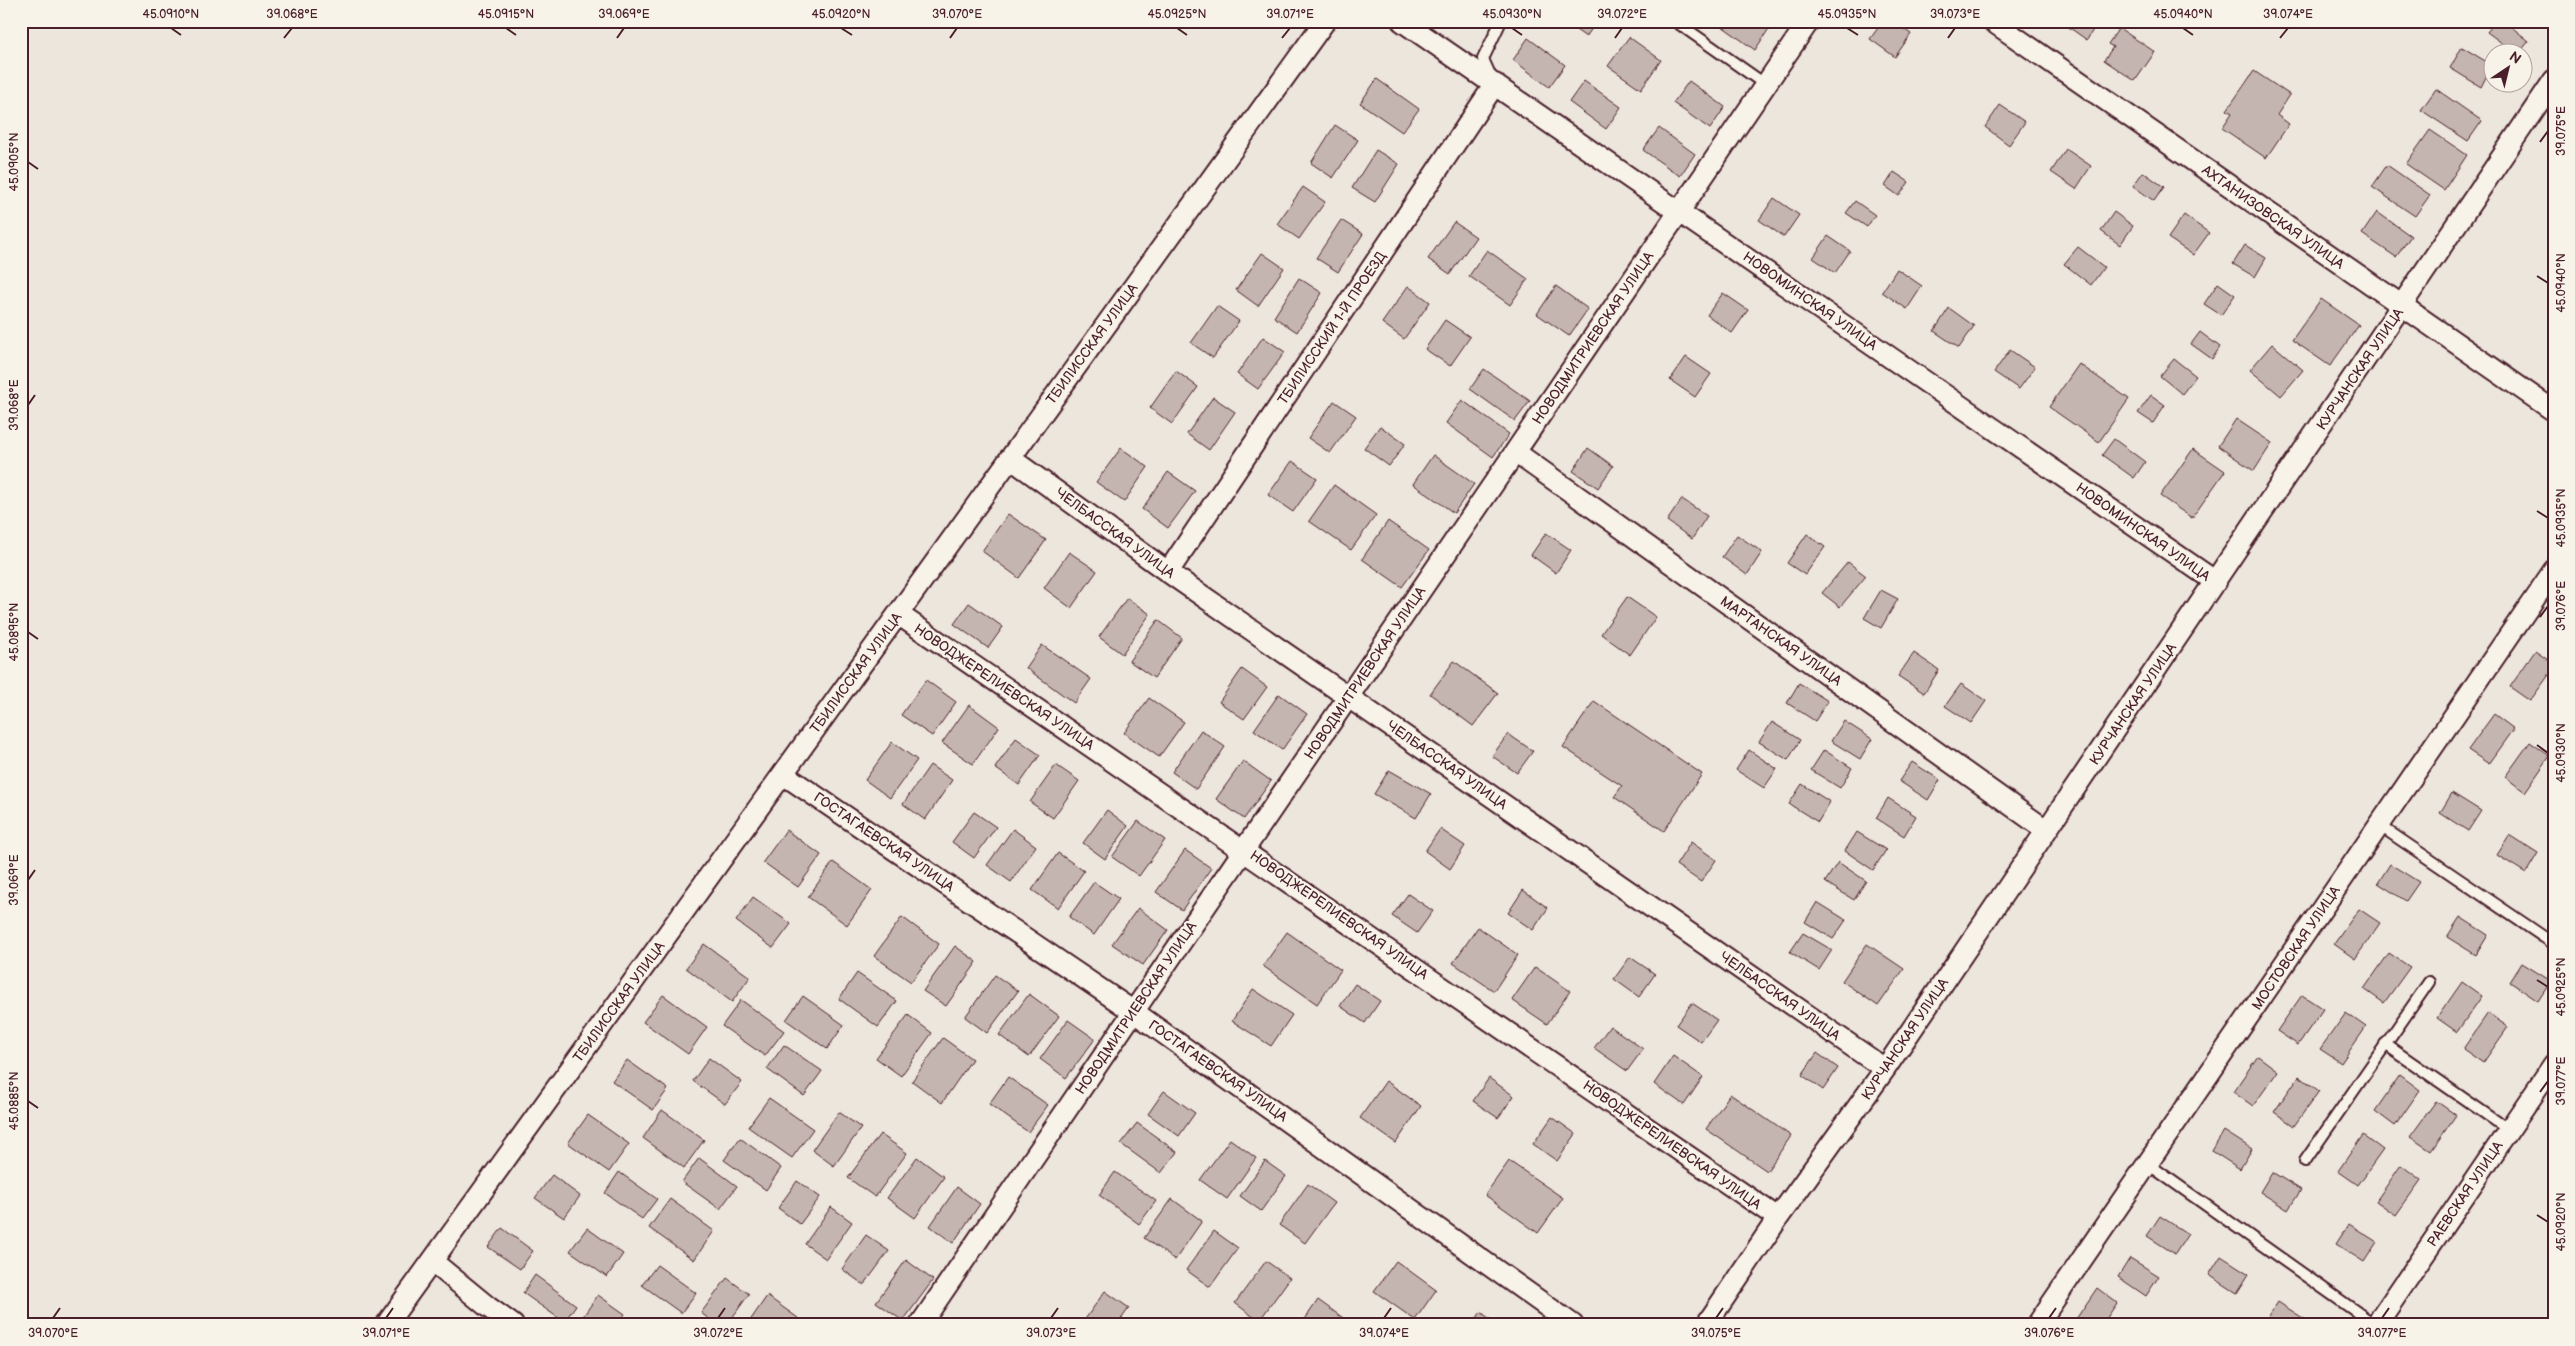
<svg xmlns="http://www.w3.org/2000/svg" width="2575" height="1346" viewBox="0 0 2575 1346" font-family="'Balsamiq Sans',sans-serif">
  <rect width="100%" height="100%" fill="#ece6dd"/>
  <filter id="ink" filterUnits="userSpaceOnUse"><feTurbulence type="fractalNoise" baseFrequency=".02" numOctaves="2"/><feDisplacementMap in="SourceGraphic" scale="10" xChannelSelector="R" yChannelSelector="G"/><feConvolveMatrix kernelMatrix="1 2 1 2 8 2 1 2 1" color-interpolation-filters="sRGB"/></filter>
  <g filter="url(#ink)">
    <path fill="#c4b5b0" stroke="#4a1f2b" d="M1563,21H1597L1586,37Z
      M1715,21H1768L1772,24L1755,50Z
      M1883,21H1892L1911,34L1895,57L1870,39Z
      M2060,21H2098L2087,40Z
      M2496,21H2504L2529,41L2520,52H2514L2487,32Z
      M2119,28L2155,52L2135,81L2104,60L2113,47L2108,44Z
      M1629,37L1661,60L1641,89L1608,66Z
      M1528,38L1565,65L1549,87L1513,60Z
      M2462,47L2492,65L2481,87L2450,68Z
      M2254,71L2290,95L2277,115L2289,124L2266,158L2222,128L2232,113L2227,110Z
      M1377,79L1419,109L1402,132L1360,103Z
      M1584,81L1621,107L1606,129L1569,102Z
      M1689,81L1725,107L1710,129L1673,103Z
      M2436,89L2482,121L2468,141L2421,110Z
      M2000,105L2025,122L2009,145L1985,127Z
      M1335,125L1358,140L1333,178L1311,163Z
      M1659,128L1695,154L1680,176L1643,150Z
      M2430,130L2467,155L2444,190L2406,164Z
      M2066,149L2091,166L2076,189L2051,172Z
      M1376,150L1399,164L1375,202L1352,188Z
      M2387,165L2430,195L2415,216L2372,187Z
      M1894,172L1909,182L1899,196L1885,186Z
      M2143,172L2164,187L2154,201L2133,186Z
      M1303,187L1325,202L1299,239L1277,224Z
      M1774,198L1799,215L1784,237L1759,220Z
      M1855,201L1875,215L1867,227L1846,213Z
      M2114,212L2133,226L2120,245L2101,231Z
      M2377,212L2411,236L2396,257L2362,234Z
      M2184,215L2209,233L2193,255L2168,238Z
      M1341,220L1363,234L1338,272L1316,258Z
      M1454,222L1476,237L1450,274L1428,259Z
      M1828,236L1850,251L1835,273L1813,258Z
      M2245,245L2266,258L2255,277L2233,264Z
      M2078,247L2104,267L2091,285L2064,264Z
      M1487,250L1528,279L1510,305L1469,276Z
      M1262,253L1284,268L1258,306L1236,290Z
      M1897,269L1922,286L1907,309L1882,292Z
      M1299,278L1322,293L1297,332L1274,317Z
      M2218,283L2235,295L2221,315L2204,304Z
      M1408,286L1430,302L1404,339L1382,323Z
      M1556,286L1588,309L1569,336L1537,314Z
      M1723,293L1748,310L1732,333L1707,315Z
      M2321,299L2359,325L2330,366L2292,340Z
      M1217,306L1239,321L1213,358L1191,343Z
      M1949,308L1974,326L1959,348L1934,331Z
      M1445,320L1470,337L1450,366L1425,349Z
      M2200,332L2220,347L2212,359L2191,344Z
      M1263,337L1285,352L1258,389L1237,374Z
      M2272,344L2303,370L2281,396L2250,370Z
      M2010,350L2035,367L2019,389L1994,372Z
      M1686,357L1711,374L1695,397L1670,380Z
      M2174,359L2196,376L2182,394L2160,376Z
      M2079,364L2129,399L2099,442L2049,407Z
      M1484,369L1530,401L1515,421L1470,389Z
      M1176,371L1198,387L1172,424L1150,408Z
      M2151,395L2165,405L2153,423L2138,413Z
      M1213,397L1235,412L1209,450L1187,434Z
      M1462,400L1509,434L1493,457L1446,423Z
      M1334,401L1356,416L1330,453L1308,438Z
      M2236,419L2272,443L2254,471L2218,446Z
      M1380,426L1405,444L1389,466L1364,448Z
      M2114,439L2145,462L2134,478L2102,455Z
      M1121,448L1148,467L1124,502L1096,482Z
      M1588,448L1613,466L1598,488L1573,471Z
      M2193,449L2225,471L2192,518L2160,496Z
      M1433,455L1474,484L1454,513L1413,484Z
      M1292,461L1317,478L1293,512L1268,495Z
      M1168,472L1195,491L1168,528L1142,509Z
      M1334,485L1376,515L1351,550L1309,521Z
      M1682,499L1707,516L1692,539L1667,521Z
      M1008,514L1046,540L1019,578L982,551Z
      M1388,521L1429,550L1402,587L1362,559Z
      M1546,533L1571,550L1556,573L1531,555Z
      M1807,534L1825,547L1805,575L1787,563Z
      M1737,535L1762,552L1747,575L1722,557Z
      M1069,552L1097,571L1071,608L1044,588Z
      M1848,562L1866,576L1840,607L1822,593Z
      M1881,590L1898,599L1881,628L1864,618Z
      M1627,597L1656,617L1630,655L1601,634Z
      M1127,598L1150,614L1122,654L1099,637Z
      M969,603L1003,627L988,648L954,624Z
      M1158,620L1182,638L1154,678L1129,661Z
      M1042,645L1091,679L1074,703L1026,668Z
      M2535,651L2554,664V668L2530,701L2510,687Z
      M1914,653L1939,670L1924,693L1898,676Z
      M1454,661L1498,693L1473,726L1430,694Z
      M1242,669L1267,687L1244,719L1219,702Z
      M926,680L956,702L932,736L901,715Z
      M1799,683L1828,701L1815,721L1787,703Z
      M1961,684L1986,701L1971,723L1945,706Z
      M1279,694L1307,714L1282,750L1254,730Z
      M1149,698L1184,722L1159,757L1124,733Z
      M1594,701L1702,774L1664,831L1614,797L1622,786L1563,747Z
      M969,705L999,727L973,764L942,743Z
      M2494,714L2514,729L2489,764L2468,750Z
      M1844,721L1872,739L1860,759L1831,741Z
      M1772,722L1800,740L1788,760L1759,742Z
      M1201,730L1225,747L1196,789L1172,772Z
      M1508,734L1533,751L1517,773L1492,756Z
      M1016,738L1040,755L1019,785L995,768Z
      M892,742L917,760L890,798L865,780Z
      M2530,742L2550,756L2525,792L2505,777Z
      M1749,750L1777,769L1764,788L1736,770Z
      M1824,750L1852,768L1840,788L1811,770Z
      M1243,761L1271,781L1244,819L1216,799Z
      M1912,762L1940,780L1928,800L1899,781Z
      M930,765L952,780L925,820L903,804Z
      M1056,765L1079,781L1053,818L1030,802Z
      M1389,770L1431,794L1416,818L1374,794Z
      M1802,784L1830,802L1818,822L1789,804Z
      M2452,793L2481,811L2468,831L2440,813Z
      M1888,798L1916,816L1904,836L1876,818Z
      M1107,810L1128,826L1105,859L1083,843Z
      M974,812L996,827L974,858L952,842Z
      M1138,821L1165,840L1139,876L1112,857Z
      M1013,829L1036,846L1011,882L987,865Z
      M1440,829L1465,846L1450,869L1425,851Z
      M786,830L821,855L798,887L763,862Z
      M1857,832L1886,850L1873,870L1845,851Z
      M2510,835L2538,853L2526,873L2497,855Z
      M1691,842L1716,860L1701,882L1676,865Z
      M1185,850L1211,868L1182,910L1156,892Z
      M1058,853L1084,871L1058,908L1032,890Z
      M833,862L872,890L847,925L808,897Z
      M1838,862L1866,881L1854,900L1825,882Z
      M2390,864L2419,882L2406,901L2378,883Z
      M1094,882L1119,899L1094,935L1069,917Z
      M1523,890L1548,908L1533,930L1508,913Z
      M1408,894L1433,911L1417,933L1392,916Z
      M753,897L791,924L773,948L736,921Z
      M1817,902L1846,920L1833,939L1805,922Z
      M1138,908L1168,930L1143,965L1112,944Z
      M2359,909L2380,923L2355,959L2334,944Z
      M902,917L939,944L911,982L874,956Z
      M2460,917L2488,935L2476,955L2447,937Z
      M1478,927L1518,955L1494,991L1453,963Z
      M1287,932L1341,970L1317,1004L1263,966Z
      M1803,933L1832,950L1819,970L1790,952Z
      M704,944L750,977L732,1002L686,968Z
      M1867,944L1904,969L1878,1006L1842,981Z
      M955,946L977,962L946,1006L923,991Z
      M2389,953L2410,967L2384,1003L2364,989Z
      M1630,957L1655,974L1639,997L1614,979Z
      M2522,963L2551,981L2538,1001L2510,982Z
      M1535,967L1570,991L1547,1024L1512,1000Z
      M857,973L897,1001L878,1027L839,999Z
      M995,975L1018,991L987,1033L965,1017Z
      M2462,982L2482,996L2457,1032L2437,1018Z
      M1355,984L1380,1001L1365,1023L1340,1006Z
      M1253,989L1292,1015L1271,1046L1232,1021Z
      M1029,994L1059,1016L1029,1057L999,1035Z
      M663,995L707,1027L688,1054L643,1022Z
      M2302,995L2323,1009L2298,1045L2277,1031Z
      M803,996L844,1025L827,1049L786,1020Z
      M741,1000L784,1031L765,1056L722,1026Z
      M1692,1003L1717,1020L1701,1042L1676,1025Z
      M2346,1013L2366,1027L2341,1063L2320,1049Z
      M2488,1013L2508,1027L2483,1063L2463,1049Z
      M908,1015L932,1033L901,1076L876,1058Z
      M1068,1020L1095,1039L1066,1078L1040,1059Z
      M1610,1026L1643,1049L1627,1071L1594,1048Z
      M943,1038L972,1059L942,1103L912,1081Z
      M784,1045L822,1071L804,1096L767,1069Z
      M1817,1053L1838,1068L1823,1090L1802,1075Z
      M1673,1056L1703,1077L1684,1105L1654,1084Z
      M2258,1056L2278,1071L2253,1106L2233,1092Z
      M709,1058L742,1082L725,1104L693,1081Z
      M627,1060L668,1089L653,1110L612,1081Z
      M2400,1075L2420,1090L2395,1126L2375,1111Z
      M2299,1076L2319,1091L2294,1126L2274,1112Z
      M1008,1077L1048,1105L1028,1132L989,1104Z
      M1489,1078L1514,1096L1498,1118L1473,1101Z
      M1386,1081L1421,1106L1396,1143L1360,1118Z
      M1164,1091L1195,1113L1179,1136L1148,1114Z
      M1730,1094L1791,1136L1767,1171L1706,1129Z
      M769,1098L813,1129L792,1158L748,1127Z
      M2436,1101L2456,1115L2431,1151L2410,1137Z
      M662,1110L704,1140L684,1168L643,1138Z
      M839,1112L861,1128L834,1166L812,1150Z
      M588,1115L629,1144L609,1172L568,1143Z
      M1552,1117L1576,1134L1557,1161L1533,1144Z
      M1137,1123L1177,1152L1161,1173L1121,1144Z
      M2224,1131L2252,1149L2240,1169L2212,1151Z
      M880,1134L907,1153L875,1197L848,1178Z
      M2363,1135L2383,1150L2358,1185L2338,1171Z
      M740,1138L781,1168L766,1190L724,1160Z
      M1230,1139L1256,1158L1227,1199L1200,1180Z
      M917,1157L944,1177L915,1218L887,1198Z
      M699,1158L737,1186L720,1209L682,1182Z
      M1265,1161L1286,1176L1261,1211L1240,1196Z
      M1509,1161L1563,1198L1538,1233L1485,1195Z
      M2401,1165L2421,1180L2396,1215L2376,1201Z
      M619,1172L657,1199L642,1219L605,1193Z
      M1115,1172L1156,1201L1139,1224L1099,1195Z
      M2272,1172L2301,1190L2288,1210L2260,1192Z
      M552,1175L580,1196L564,1218L535,1198Z
      M797,1181L820,1197L800,1224L778,1208Z
      M1308,1184L1334,1203L1305,1243L1279,1225Z
      M957,1187L980,1204L953,1243L930,1226Z
      M670,1199L714,1231L694,1260L649,1228Z
      M1172,1199L1202,1221L1175,1260L1144,1238Z
      M831,1207L852,1222L826,1259L805,1244Z
      M2160,1216L2188,1234L2175,1254L2147,1236Z
      M2349,1224L2377,1242L2364,1262L2336,1244Z
      M502,1228L533,1251L520,1269L488,1247Z
      M587,1228L623,1254L607,1277L570,1251Z
      M1214,1231L1238,1248L1210,1287L1186,1270Z
      M866,1235L889,1251L864,1285L842,1269Z
      M2221,1256L2249,1274L2237,1293L2209,1275Z
      M2130,1258L2159,1276L2146,1296L2118,1277Z
      M906,1260L933,1280L903,1321L876,1302Z
      M1266,1261L1290,1278L1259,1321L1235,1303Z
      M1396,1261L1436,1290L1415,1320L1374,1291Z
      M657,1265L696,1293L681,1313L642,1285Z
      M535,1275L576,1305L564,1322L523,1293Z
      M727,1278L749,1294L727,1325H717L701,1313Z
      M2097,1288L2117,1303L2102,1325H2072Z
      M1105,1291L1129,1308L1117,1325H1081Z
      M598,1295L625,1314L617,1325H577Z
      M767,1296L798,1318L793,1325H747Z
      M1318,1300L1350,1323L1348,1325H1301Z
      M2278,1302L2306,1320L2303,1325H2270L2265,1322Z
      M1481,1312L1498,1325H1472Z"/>
    <g fill="none" stroke-linecap="round" stroke-linejoin="round">
      <defs>
        <path id="lane" d="M1675,21L1766,85
          M1492,79L1483,59L1501,21
          M2379,825L2554,944
          M2385,1044L2509,1130
          M2305,1161L2429,982
          M2148,1164L2375,1325"/>
        <path id="street" d="M1402,21L2216,582
          M1992,21L2554,411
          M1515,452L2046,830
          M1010,458L1168,572L1885,1069
          M1168,572L1495,84
          M898,614L1778,1218
          M783,774L1134,1012L1573,1325
          M432,1261L488,1307L513,1325
          M386,1325L1325,21
          M920,1325L1809,21
          M1706,1325L1778,1218L1885,1069L2554,80
          M2037,1325L2554,570
          M2376,1325L2554,1064"/>
      </defs>
      <use href="#lane" stroke="#4a1f2b" stroke-width="14"/>
      <use href="#street" stroke="#4a1f2b" stroke-width="24"/>
      <use href="#lane" stroke="#f7f3e8" stroke-width="10"/>
      <use href="#street" stroke="#f7f3e8" stroke-width="20"/>
    </g>
  </g>
  <path fill="none" stroke="#4a1f2b" stroke-width="2" d="M171,28L181,35M506,28L516,35M841,28L852,35M1177,28L1187,35M1512,28L1522,35M1847,28L1858,35M2183,28L2193,35M284,38L292,28M617,38L624,28M950,38L957,28M1282,38L1290,28M1615,38L1622,28M1948,38L1955,28M2280,38L2288,28M2540,142L2548,131M28,162L38,169M2537,276L2548,283M28,405L35,395M2537,511L2548,518M2540,617L2548,606M28,632L38,639M2537,745L2548,753M28,880L35,870M2537,980L2548,987M2540,1092L2548,1081M28,1101L38,1108M2537,1215L2548,1222M53,1318L60,1308M386,1318L393,1308M718,1318L725,1308M1051,1318L1058,1308M1384,1318L1391,1308M1716,1318L1723,1308M2049,1318L2056,1308M2382,1318L2389,1308"/>
  <g text-anchor="middle" dominant-baseline="central" stroke-width="4.5" stroke-linejoin="round" paint-order="stroke">
    <g font-size="14" fill="#4a1f2b" stroke="#f7f3e8">
      <text transform="translate(2273 217) rotate(35)">АХТАНИЗОВСКАЯ УЛИЦА</text>
      <text transform="translate(1810 301) rotate(35)">НОВОМИНСКАЯ УЛИЦА</text>
      <text transform="translate(1332 328) rotate(-56)">ТБИЛИССКИЙ 1-Й ПРОЕЗД</text>
      <text transform="translate(1593 338) rotate(-56)">НОВОДМИТРИЕВСКАЯ УЛИЦА</text>
      <text transform="translate(1092 344) rotate(-54)">ТБИЛИССКАЯ УЛИЦА</text>
      <text transform="translate(2360 369) rotate(-56)">КУРЧАНСКАЯ УЛИЦА</text>
      <text transform="translate(2143 532) rotate(35)">НОВОМИНСКАЯ УЛИЦА</text>
      <text transform="translate(1115 533) rotate(36)">ЧЕЛБАССКАЯ УЛИЦА</text>
      <text transform="translate(1781 641) rotate(35)">МАРТАНСКАЯ УЛИЦА</text>
      <text transform="translate(856 673) rotate(-54)">ТБИЛИССКАЯ УЛИЦА</text>
      <text transform="translate(1365 673) rotate(-56)">НОВОДМИТРИЕВСКАЯ УЛИЦА</text>
      <text transform="translate(1004 687) rotate(34)">НОВОДЖЕРЕЛИЕВСКАЯ УЛИЦА</text>
      <text transform="translate(2133 704) rotate(-56)">КУРЧАНСКАЯ УЛИЦА</text>
      <text transform="translate(1447 765) rotate(35)">ЧЕЛБАССКАЯ УЛИЦА</text>
      <text transform="translate(884 842) rotate(34)">ГОСТАГАЕВСКАЯ УЛИЦА</text>
      <text transform="translate(1339 915) rotate(35)">НОВОДЖЕРЕЛИЕВСКАЯ УЛИЦА</text>
      <text transform="translate(2296 948) rotate(-56)">МОСТОВСКАЯ УЛИЦА</text>
      <text transform="translate(1780 996) rotate(35)">ЧЕЛБАССКАЯ УЛИЦА</text>
      <text transform="translate(619 1002) rotate(-54)">ТБИЛИССКАЯ УЛИЦА</text>
      <text transform="translate(1136 1008) rotate(-56)">НОВОДМИТРИЕВСКАЯ УЛИЦА</text>
      <text transform="translate(1905 1039) rotate(-56)">КУРЧАНСКАЯ УЛИЦА</text>
      <text transform="translate(1218 1071) rotate(35)">ГОСТАГАЕВСКАЯ УЛИЦА</text>
      <text transform="translate(1672 1145) rotate(35)">НОВОДЖЕРЕЛИЕВСКАЯ УЛИЦА</text>
      <text transform="translate(2465 1194) rotate(-56)">РАЕВСКАЯ УЛИЦА</text>
    </g>
  </g>
  <rect width="2575" height="1346" fill="none" stroke="#f7f3e8" stroke-width="55"/>
  <g transform="translate(2508 68) rotate(35)"><circle r="24" fill="#f7f3e8" stroke="#b29e9c"/>
  <path d="M0-4L9 19L0 12L-9 19Z" fill="#4a1f2b"/>
  <text y="-8" font-size="14" font-weight="bold" text-anchor="middle" fill="#4a1f2b">N</text>
  </g>
  <rect x="28" y="28" width="2520" height="1290" fill="none" stroke="#4a1f2b" stroke-width="2"/>
  <g font-size="12" text-anchor="middle" fill="#4a1f2b">
    <text x="171" y="18">45.0910°N</text>
    <text x="292" y="18">39.068°E</text>
    <text x="506" y="18">45.0915°N</text>
    <text x="624" y="18">39.069°E</text>
    <text x="841" y="18">45.0920°N</text>
    <text x="957" y="18">39.070°E</text>
    <text x="1177" y="18">45.0925°N</text>
    <text x="1290" y="18">39.071°E</text>
    <text x="1512" y="18">45.0930°N</text>
    <text x="1622" y="18">39.072°E</text>
    <text x="1847" y="18">45.0935°N</text>
    <text x="1955" y="18">39.073°E</text>
    <text x="2183" y="18">45.0940°N</text>
    <text x="2288" y="18">39.074°E</text>
    <text transform="translate(2561 131) rotate(-90)" y="4">39.075°E</text>
    <text transform="translate(14 162) rotate(-90)" y="4">45.0905°N</text>
    <text transform="translate(2561 283) rotate(-90)" y="4">45.0940°N</text>
    <text transform="translate(14 405) rotate(-90)" y="4">39.068°E</text>
    <text transform="translate(2561 518) rotate(-90)" y="4">45.0935°N</text>
    <text transform="translate(2561 606) rotate(-90)" y="4">39.076°E</text>
    <text transform="translate(14 632) rotate(-90)" y="4">45.0895°N</text>
    <text transform="translate(2561 753) rotate(-90)" y="4">45.0930°N</text>
    <text transform="translate(14 880) rotate(-90)" y="4">39.069°E</text>
    <text transform="translate(2561 987) rotate(-90)" y="4">45.0925°N</text>
    <text transform="translate(2561 1081) rotate(-90)" y="4">39.077°E</text>
    <text transform="translate(14 1101) rotate(-90)" y="4">45.0885°N</text>
    <text transform="translate(2561 1222) rotate(-90)" y="4">45.0920°N</text>
    <text x="53" y="1337">39.070°E</text>
    <text x="386" y="1337">39.071°E</text>
    <text x="718" y="1337">39.072°E</text>
    <text x="1051" y="1337">39.073°E</text>
    <text x="1384" y="1337">39.074°E</text>
    <text x="1716" y="1337">39.075°E</text>
    <text x="2049" y="1337">39.076°E</text>
    <text x="2382" y="1337">39.077°E</text>
  </g>
</svg>
